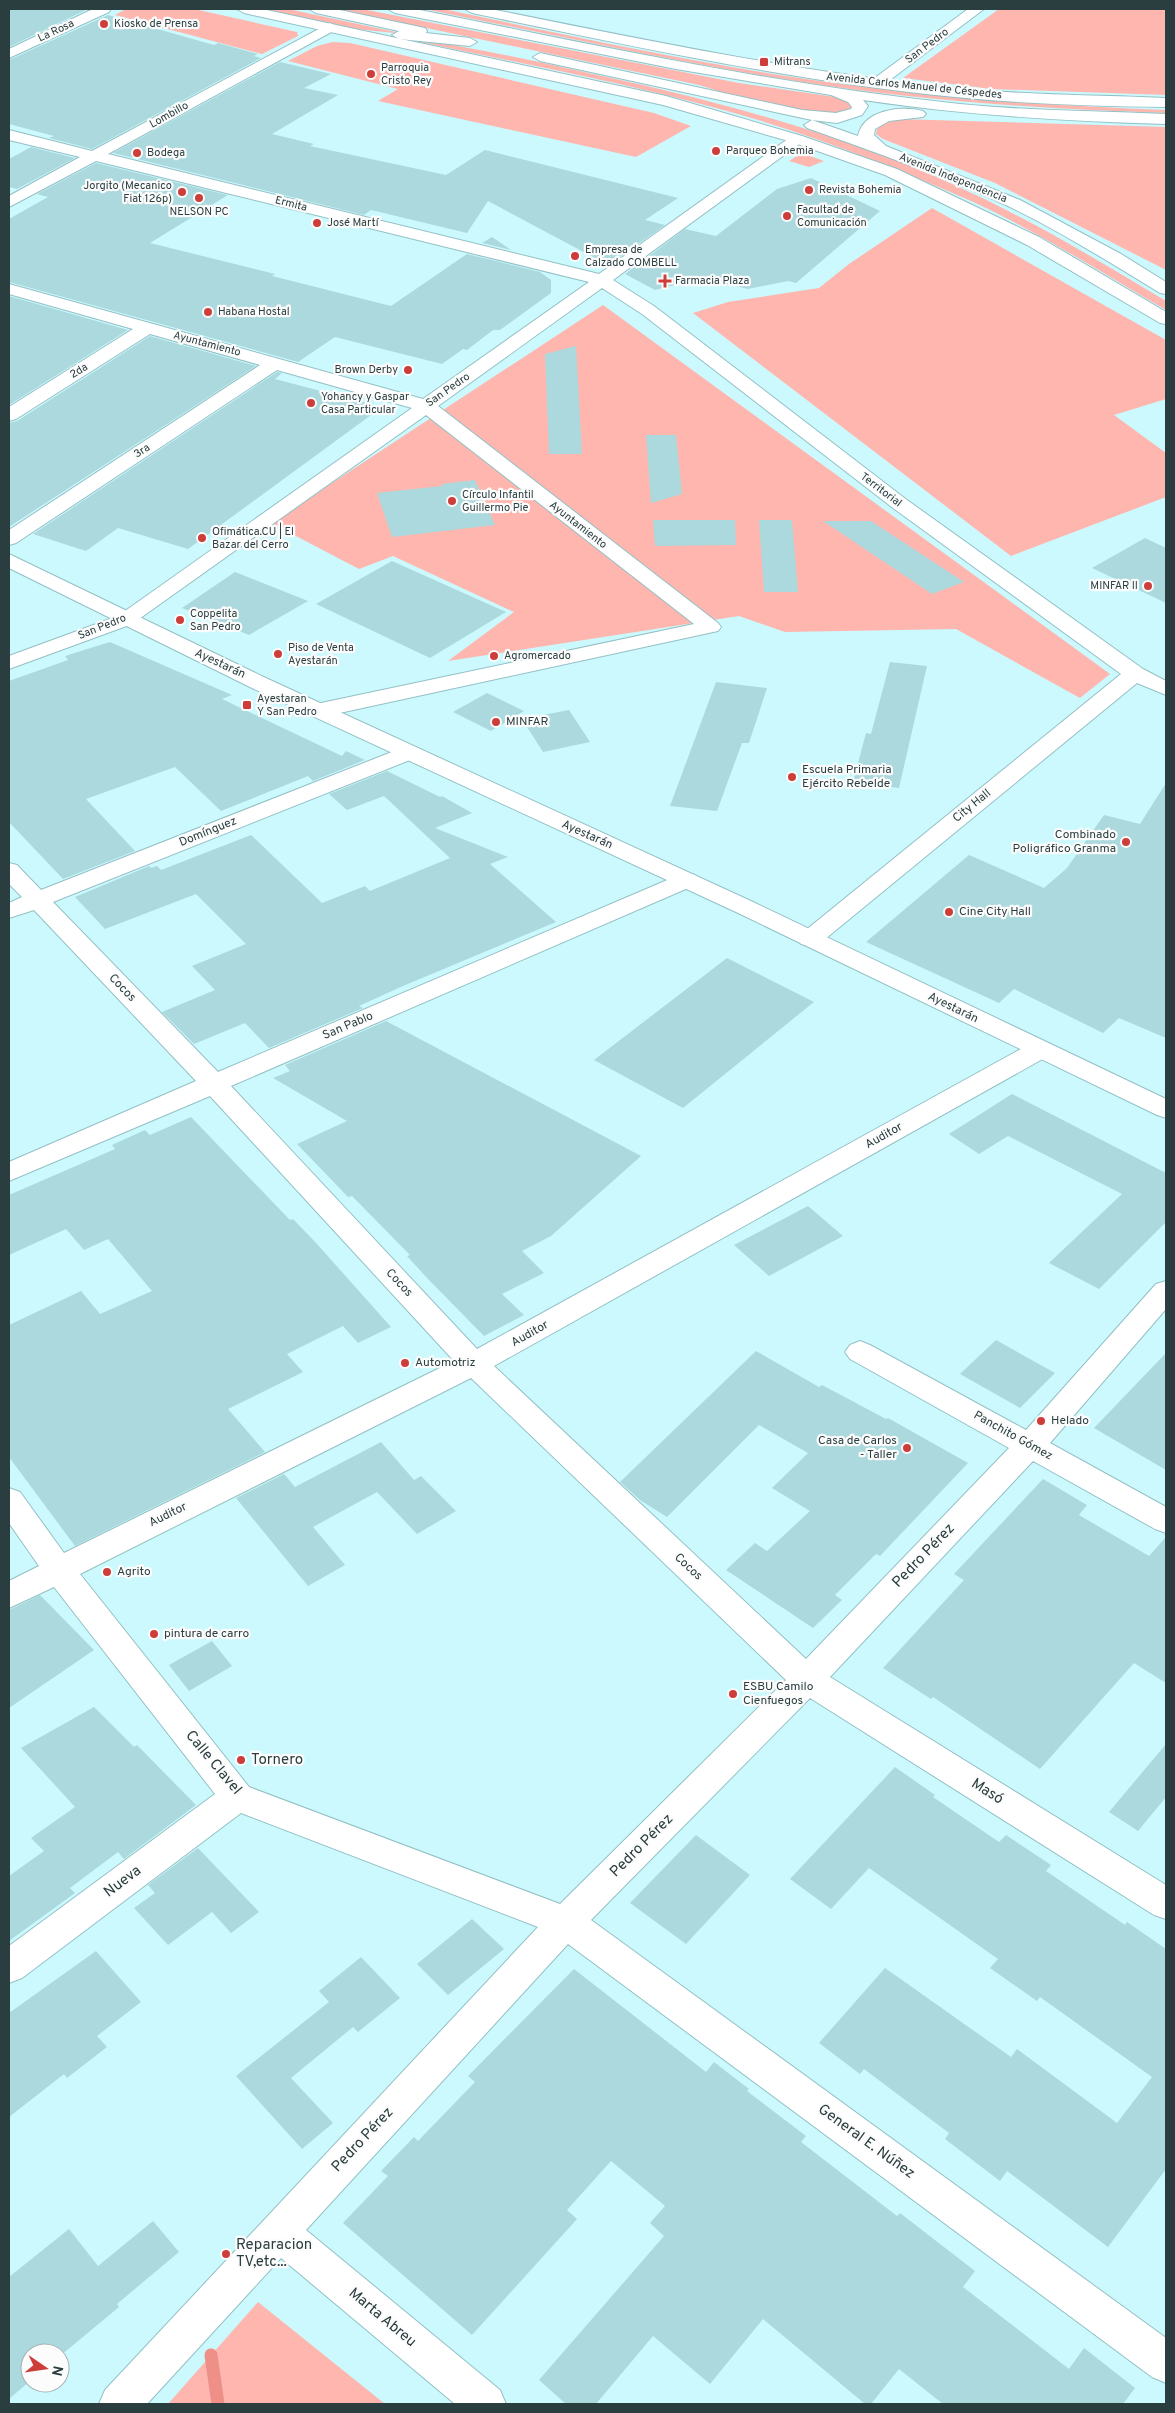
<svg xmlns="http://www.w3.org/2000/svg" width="1175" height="2413" viewBox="0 0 1175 2413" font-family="Overpass,sans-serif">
  <rect width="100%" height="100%" fill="#cbf9fe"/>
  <path fill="#ffb6ae" d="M126,9H194L297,32L298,36L262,54L115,15Z
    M262,9H288L405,34L355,29Z
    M335,9H362L739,83L835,97L852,102V109L825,116L741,98L699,85Z
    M424,9H443C563,34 684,61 806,79C925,96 1046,105 1166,110V113C1044,109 923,101 802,82C675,62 550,34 424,9Z
    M999,9H1166V95L992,89L903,78Z
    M397,37C457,44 516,57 575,70C725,102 876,142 1012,213C1065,240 1116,271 1166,301V310C1102,273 1039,232 971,201C892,166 811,134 727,111C619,81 507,61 397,37Z
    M333,42L350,43L654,113L691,126L636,157L378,101L398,89L288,61L317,46Z
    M898,119L1166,127V270L995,183L883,139L876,134L877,129L881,125Z
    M802,153L824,161L809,167L789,161Z
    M932,208L1166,340V399L1114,415L1166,453V497L1011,556L693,313L728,302L819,288L849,264Z
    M603,305L1110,674L1080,698L956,629L785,632L739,616L448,661L514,612L393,556L359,569L271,523Z
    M258,2302L385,2404H168Z"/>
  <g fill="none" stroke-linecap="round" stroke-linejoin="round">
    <path stroke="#ee9087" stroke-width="13" d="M211,2355L218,2404"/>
  </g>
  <path fill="#abd9de" d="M9,9H88L9,47Z
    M108,15L214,45L218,43L258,54L254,56L261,58L92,149L49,138L54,136L9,124V60Z
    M280,62L331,74L304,88L338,95L272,134L314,144L310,146L446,175L485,150L678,198L645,220L665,225L608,265L488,201L467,233L371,210L364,215L113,153Z
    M31,147L75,158L17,189L9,187V159Z
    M96,163L228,195L150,243L275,274L272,276L391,306L467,254L540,272L551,280V293L500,330H493L467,350L463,349L442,364L335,337L298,362L9,282V219L48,197L37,194Z
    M811,178L880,211L796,283L788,281L748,289L702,278L655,290L625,274L685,229L716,236L777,189Z
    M492,237L511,250L482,243Z
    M9,296L128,330L9,405Z
    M150,336L256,366L9,527V423L17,421Z
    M576,346L582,454H549L545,354Z
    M277,372L282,373L275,379L382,407L188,549L118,528L86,551L33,534Z
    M646,435H676L682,494L651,503Z
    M475,480L495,525L392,537L377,493L442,486V484Z
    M653,520H735L736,545L655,546Z
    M759,520H792L798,592H764Z
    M823,521H871L964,582L932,594Z
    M1145,538L1166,548V603L1092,568Z
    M392,561L506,612L430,658L316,604Z
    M235,572L308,601L249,635L182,608Z
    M110,642L232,695L222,699L342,756L346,751L365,760L313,781L308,776L221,811L175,767L86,799L135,851L63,879L9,822V681L68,660L65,656Z
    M890,662L927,666L899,788L853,782L866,733L871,734Z
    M716,682L767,688L749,743H742L717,811L670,806Z
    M487,693L524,711L491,731L453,712Z
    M569,710L590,742L543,752L522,719Z
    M387,771L440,797L442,796L472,813L435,828L508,857L490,864L556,922L403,986L359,1006L363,1008L269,1048L245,1023L194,1044L162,1012L215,990L192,966L246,944L196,894L105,929L75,897L149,866L151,868L157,866L161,870L251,835L322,903L365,886L370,891L450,858L384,796L347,810L329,794Z
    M1166,783V1038L1119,1018L1103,1033L1014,989L999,1003L866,942L969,855L1044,888L1067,868L1104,815L1140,824Z
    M727,958L814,1002L683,1108L594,1060Z
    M386,1021L641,1156L551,1236L522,1251L544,1273L502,1294L524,1315L484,1336L428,1279L407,1256L410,1255L352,1196L348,1197L297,1144L347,1121L273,1078L290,1071L285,1065Z
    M1012,1094L1166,1173V1222L1099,1289L1049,1263L1122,1194L1008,1136L979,1154L949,1134Z
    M191,1117L290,1220L293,1219L317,1244L391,1327L358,1343L343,1326L287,1354L303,1372L228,1409L265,1452L75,1546L9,1457V1325L81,1291L100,1314L152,1291L108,1239L84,1250L66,1229L9,1255V1195L115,1149L112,1145L145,1130L150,1135Z
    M808,1206L843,1236L769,1276L734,1245Z
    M996,1340L1055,1373L1020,1408L960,1374Z
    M756,1351L819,1387L822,1385L886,1419L888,1418L968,1463L880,1556L876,1554L835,1595L842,1600L813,1628L726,1570L755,1543L767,1551L810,1511L772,1488L808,1453L759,1425L667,1517L640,1500L620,1482Z
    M1166,1353V1470L1094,1428Z
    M381,1442L414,1480L421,1476L456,1511L417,1534L377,1492L313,1527L345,1565L308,1586L236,1498L284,1474L295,1487Z
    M1043,1479L1087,1505L1079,1515L1149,1556L1166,1537V1683L1134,1663L1040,1769L933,1697L931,1699L883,1668L964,1580L954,1574Z
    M40,1595L94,1650L9,1708V1610Z
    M212,1641L232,1666L189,1691L169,1665Z
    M94,1707L134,1747L137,1745L196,1805L124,1859L118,1852L70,1888L75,1893L9,1941V1876L44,1851L31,1838L75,1807L21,1748Z
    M1166,1744V1797L1138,1831L1109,1812Z
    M895,1767L935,1795L933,1797L999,1842L1006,1835L1051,1865L1046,1871L1125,1925L1127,1922L1166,1949V2169L1108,2247L1007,2171L1000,2181L945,2139L949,2133L864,2069L860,2074L819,2043L885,1968L1011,2057L1017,2049L1117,2123L1152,2077L1040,1997L1037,2001L990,1968L998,1959L869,1868L831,1909L790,1879Z
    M696,1835L750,1875L686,1944L630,1903Z
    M198,1848L259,1912L231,1933L212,1912L168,1945L134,1908L155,1893L148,1885Z
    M472,1919L504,1949L448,1995L417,1964Z
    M96,1951L141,2002L97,2036L107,2047L67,2078L64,2074L9,2117V2013Z
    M361,1957L400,1998L358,2032L353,2027L291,2078L333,2123L302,2149L236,2076L329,2002L319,1991Z
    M574,1969L706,2072L714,2062L749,2089L747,2091L806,2136L801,2142L897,2216L900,2213L975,2271L963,2287L1069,2369L1084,2348L1135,2388L1123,2404H943L899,2369L871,2404H865L763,2319L710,2384L653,2336L596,2404H566L539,2380L664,2236L650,2223L665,2206L611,2161L567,2210L577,2219L472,2335L343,2223L388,2176L381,2171L414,2137L418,2141L475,2082L468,2076Z
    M153,2221L179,2252L117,2304L119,2307L60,2356V2353H30V2381L9,2399V2277L69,2229L98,2266Z"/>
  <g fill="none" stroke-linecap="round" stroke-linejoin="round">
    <defs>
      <path id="minor" d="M93,9H111L109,12L9,58V49Z
        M968,9H984L882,86H872L870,83L872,80Z
        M330,23L337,27L335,30L108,154L599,274L792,136H802L805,139L802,142L613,280L654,306L907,500L1143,669L1166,681V695L1137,683L819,944L810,946L801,944L798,939L801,934L1121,674L893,508L642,314L602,288L438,406L718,623L721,627L718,631L321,717L313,715L310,710L313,705L321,703L694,624L426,415L132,624L9,669V656L118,616L412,408L277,370L16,543L9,545V530L260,365L150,334L16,419L9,421V407L133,329L9,294V284L423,399L589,282L96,161L9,207V196L80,157L9,140V130L92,151Z
        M407,746L415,748L418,753L415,758L53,902L218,1072L679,875L687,873L695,875L699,880L695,885L231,1086L477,1349L1030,1044L1039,1042L1048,1044L1052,1050L1048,1056L494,1366L806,1659L1009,1448L850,1359L845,1352L850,1345L860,1341L870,1345L1026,1430L1156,1284L1166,1281V1309L1050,1443L1166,1507V1533L1155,1529L1033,1461L830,1677L1166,1885V1919L1154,1915L810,1698L591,1920L1166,2338V2383L1152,2377L568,1944L306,2230L500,2390L506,2404H455L281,2258L147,2404H99L105,2390L538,1927L241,1813L22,1978L9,1983V1946L215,1794L54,1587L9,1608V1581L39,1566L9,1523V1488L20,1492L64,1553L454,1361L210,1096L9,1181V1162L196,1081L34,910L9,918V903L22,897L9,884V863L17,865L41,890ZM471,1378L786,1680L560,1904L249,1787L80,1574Z"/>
      <path id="major" d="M237,9H262L666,96L802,136L897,169L1039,237L1166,312V324L1160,323L1027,245L885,175L792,142L663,105L244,13Z
        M465,9H491C645,40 798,72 954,88C1025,95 1095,95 1166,98V107C1096,106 1025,104 955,97C793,81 632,46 472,13Z
        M9,554L268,679L753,902L1166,1099V1118L1157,1115L736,912L252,688L9,568Z"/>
      <path id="highway" d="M309,9H335L425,28L427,31L426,33L470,38L477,42L470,46L399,39L392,35L399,31L316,13Z
        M388,9H415C596,45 777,85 960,104C1029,111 1098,111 1166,114V124C1064,121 963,115 863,100L868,106L862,115L837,123L812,120L858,136C863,110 901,105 923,111L926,114L923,117L889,121L875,129L874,135L886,146L1020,200L1121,254L1166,282V294L1160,293C1111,263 1060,231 1008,206C943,176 874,152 807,128L804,125L812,120L540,61L533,57L540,53L802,110L836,113L851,109L852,107L848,102L831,95L676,69L395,13Z"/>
    </defs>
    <use href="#minor" stroke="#93c0c5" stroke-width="2"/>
    <use href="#major" stroke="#93c0c5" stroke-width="2"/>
    <use href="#highway" stroke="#93c0c5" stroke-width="2"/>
    <use href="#minor" fill="#fff" fill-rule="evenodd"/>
    <use href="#major" fill="#fff" fill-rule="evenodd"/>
    <use href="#highway" fill="#fff" fill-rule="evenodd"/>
  </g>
  <g fill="#cd3e3b" stroke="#fcfcfc" stroke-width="2">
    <circle cx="104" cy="24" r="5"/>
    <rect x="759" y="57" width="10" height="10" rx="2.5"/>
    <circle cx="371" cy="74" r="5"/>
    <circle cx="716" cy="151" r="5"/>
    <circle cx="137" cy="153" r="5"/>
    <circle cx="809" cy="190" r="5"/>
    <circle cx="182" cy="192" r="5"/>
    <circle cx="199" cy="198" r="5"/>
    <circle cx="787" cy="216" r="5"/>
    <circle cx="317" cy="223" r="5"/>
    <circle cx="575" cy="256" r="5"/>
    <path d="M662.5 273.5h5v5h5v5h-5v5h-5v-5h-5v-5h5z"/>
    <circle cx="208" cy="312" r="5"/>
    <circle cx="408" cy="370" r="5"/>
    <circle cx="311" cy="403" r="5"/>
    <circle cx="452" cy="501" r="5"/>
    <circle cx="202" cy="538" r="5"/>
    <circle cx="1148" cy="586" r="5"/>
    <circle cx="180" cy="620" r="5"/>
    <circle cx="278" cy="654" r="5"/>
    <circle cx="494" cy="656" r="5"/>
    <rect x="242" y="700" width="10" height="10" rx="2.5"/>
    <circle cx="496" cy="722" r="5"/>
    <circle cx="792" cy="777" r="5"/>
    <circle cx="1126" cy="842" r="5"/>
    <circle cx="949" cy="912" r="5"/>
    <circle cx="405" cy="1363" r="5"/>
    <circle cx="1041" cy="1421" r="5"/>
    <circle cx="907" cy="1448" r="5"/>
    <circle cx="107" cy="1572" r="5"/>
    <circle cx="154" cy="1634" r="5"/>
    <circle cx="733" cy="1694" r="5"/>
    <circle cx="241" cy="1760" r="5"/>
    <circle cx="226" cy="2254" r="5"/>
  </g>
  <g text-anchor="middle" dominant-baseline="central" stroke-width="4.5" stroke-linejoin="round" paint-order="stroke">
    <g font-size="11" fill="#2a3d3f" stroke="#fcfcfc" text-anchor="start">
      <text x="114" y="24">Kiosko de Prensa</text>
      <text x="774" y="62">Mitrans</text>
      <text x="381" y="68">Parroquia<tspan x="381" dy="13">Cristo Rey</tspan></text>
      <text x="726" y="151">Parqueo Bohemia</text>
      <text x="147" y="153">Bodega</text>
      <text x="172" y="186" text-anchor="end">Jorgito (Mecanico<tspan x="172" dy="13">Fiat 126p)</tspan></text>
      <text x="819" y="190">Revista Bohemia</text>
      <text x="797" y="210">Facultad de<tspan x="797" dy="13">Comunicación</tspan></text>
      <text x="199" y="212" text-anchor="middle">NELSON PC</text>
      <text x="327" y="223">José Martí</text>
      <text x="585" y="250">Empresa de<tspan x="585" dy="13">Calzado COMBELL</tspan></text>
      <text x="675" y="281">Farmacia Plaza</text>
      <text x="218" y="312">Habana Hostal</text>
      <text x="398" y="370" text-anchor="end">Brown Derby</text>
      <text x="321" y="397">Yohancy y Gaspar<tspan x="321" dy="13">Casa Particular</tspan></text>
      <text x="462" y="495">Círculo Infantil<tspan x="462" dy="13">Guillermo Pie</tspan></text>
      <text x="212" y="532">Ofimática.CU | El<tspan x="212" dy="13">Bazar del Cerro</tspan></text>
      <text x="1138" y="586" text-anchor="end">MINFAR II</text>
      <text x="190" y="614">Coppelita<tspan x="190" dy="13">San Pedro</tspan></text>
      <text x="288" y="648">Piso de Venta<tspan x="288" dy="13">Ayestarán</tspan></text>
      <text x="504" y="656">Agromercado</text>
      <text x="257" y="699">Ayestaran<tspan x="257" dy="13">Y San Pedro</tspan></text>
    </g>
    <g font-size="11" fill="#2a3d3f" stroke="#fcfcfc">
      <text transform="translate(56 31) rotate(-25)">La Rosa</text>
      <text transform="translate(927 46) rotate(-37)">San Pedro</text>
      <text transform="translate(914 86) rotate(6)">Avenida Carlos Manuel de Céspedes</text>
      <text transform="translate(169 115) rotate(-29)">Lombillo</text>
      <text transform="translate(953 178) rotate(22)">Avenida Independencia</text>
      <text transform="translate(291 204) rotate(14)">Ermita</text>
      <text transform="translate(207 344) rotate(15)">Ayuntamiento</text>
      <text transform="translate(79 371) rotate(-32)">2da</text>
      <text transform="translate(448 390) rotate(-35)">San Pedro</text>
      <text transform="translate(142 451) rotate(-33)">3ra</text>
      <text transform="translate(881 490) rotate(37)">Territorial</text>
      <text transform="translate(578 525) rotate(38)">Ayuntamiento</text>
      <text transform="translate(102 627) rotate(-22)">San Pedro</text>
    </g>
    <g font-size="12" fill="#2a3d3f" stroke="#fcfcfc">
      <text transform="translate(220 664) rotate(25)">Ayestarán</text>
      <text transform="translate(972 806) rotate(-39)">City Hall</text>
      <text transform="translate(208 832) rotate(-22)">Domínguez</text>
      <text transform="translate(587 835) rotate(24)">Ayestarán</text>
      <text transform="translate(122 988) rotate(46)">Cocos</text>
      <text transform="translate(953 1008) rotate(26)">Ayestarán</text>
      <text transform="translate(348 1026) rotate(-23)">San Pablo</text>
      <text transform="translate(884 1136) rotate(-29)">Auditor</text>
      <text transform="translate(399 1283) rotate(47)">Cocos</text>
      <text transform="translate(530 1334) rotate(-29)">Auditor</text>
      <text transform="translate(1013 1436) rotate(29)">Panchito Gómez</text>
      <text transform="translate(168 1515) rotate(-26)">Auditor</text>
      <text transform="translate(688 1567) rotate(43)">Cocos</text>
    </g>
    <g font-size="12" fill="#2a3d3f" stroke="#fcfcfc" text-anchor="start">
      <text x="506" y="722">MINFAR</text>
      <text x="802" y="770">Escuela Primaria<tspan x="802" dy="14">Ejército Rebelde</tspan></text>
      <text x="1116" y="835" text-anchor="end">Combinado<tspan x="1116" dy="14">Poligráfico Granma</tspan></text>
      <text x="959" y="912">Cine City Hall</text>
      <text x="415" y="1363">Automotriz</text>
      <text x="1051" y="1421">Helado</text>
      <text x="897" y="1441" text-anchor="end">Casa de Carlos<tspan x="897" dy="14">- Taller</tspan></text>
      <text x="117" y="1572">Agrito</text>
      <text x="164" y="1634">pintura de carro</text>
      <text x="743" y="1687">ESBU Camilo<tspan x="743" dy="14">Cienfuegos</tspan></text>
    </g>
    <g font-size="15" fill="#2a3d3f" stroke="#fcfcfc">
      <text transform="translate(924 1556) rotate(-46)">Pedro Pérez</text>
      <text transform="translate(213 1763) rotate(50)">Calle Clavel</text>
      <text transform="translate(987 1792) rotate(32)">Masó</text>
      <text transform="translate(642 1846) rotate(-45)">Pedro Pérez</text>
      <text transform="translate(123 1882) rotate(-37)">Nueva</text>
      <text transform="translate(363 2140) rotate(-47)">Pedro Pérez</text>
      <text transform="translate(866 2142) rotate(36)">General E. Núñez</text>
      <text transform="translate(382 2318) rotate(40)">Marta Abreu</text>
    </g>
    <g font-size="15" fill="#2a3d3f" stroke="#fcfcfc" text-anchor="start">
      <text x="251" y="1760">Tornero</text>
      <text x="236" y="2245">Reparacion<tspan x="236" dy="17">TV,etc...</tspan></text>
    </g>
  </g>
  <rect width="1175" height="2413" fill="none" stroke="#2a3d3f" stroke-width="20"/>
  <g transform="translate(45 2368) rotate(103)"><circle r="24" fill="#fcfcfc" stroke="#a8b0b0"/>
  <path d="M0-4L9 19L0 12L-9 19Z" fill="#cd3e3b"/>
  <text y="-8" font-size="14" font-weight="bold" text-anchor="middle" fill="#2a3d3f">N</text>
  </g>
</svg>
